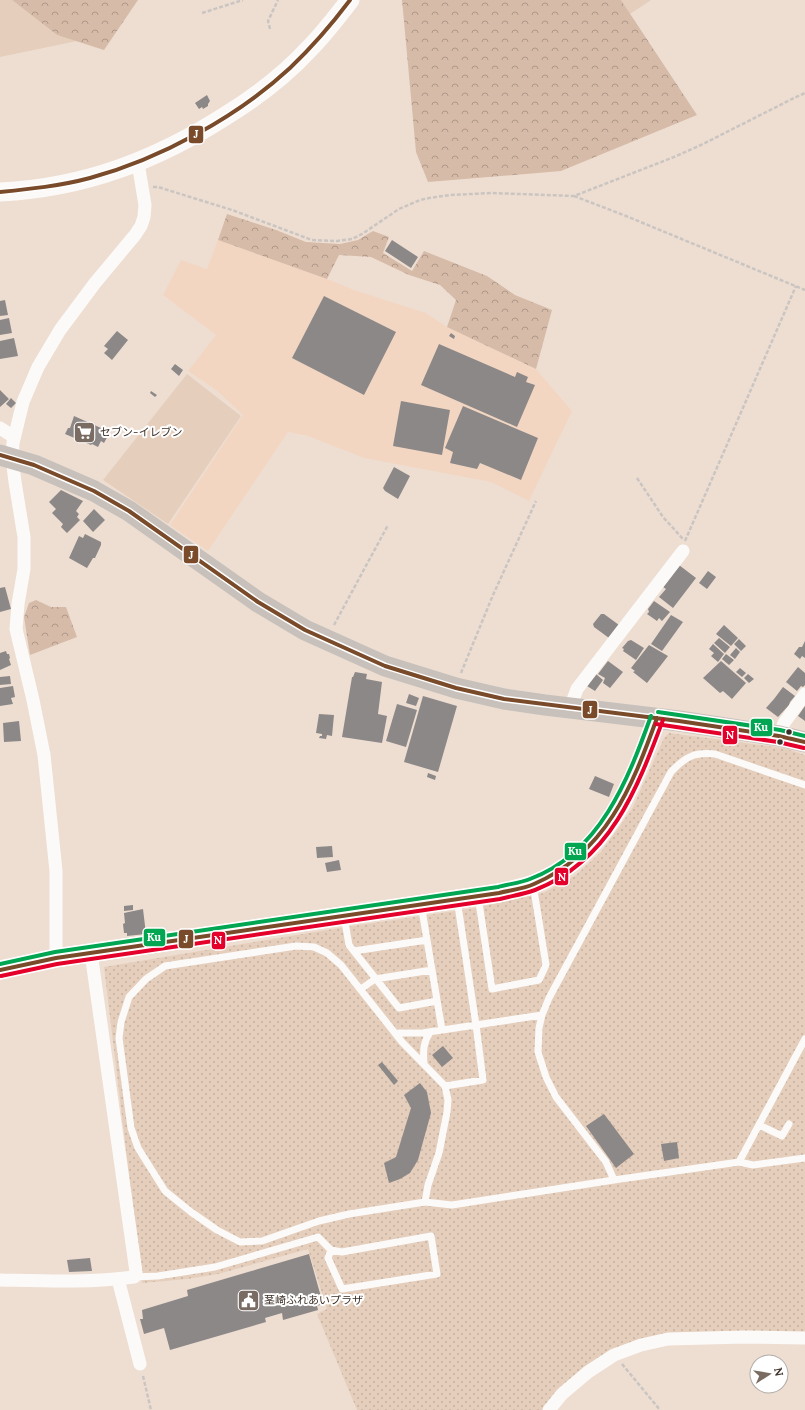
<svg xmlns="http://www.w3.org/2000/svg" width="805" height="1410" viewBox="0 0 805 1410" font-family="Lora,'Noto Sans JP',serif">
  <defs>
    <pattern id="forest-crowns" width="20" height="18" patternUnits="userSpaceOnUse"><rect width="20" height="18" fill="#d6bba8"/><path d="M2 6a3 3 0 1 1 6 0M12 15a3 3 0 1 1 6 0" fill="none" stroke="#af9889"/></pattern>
    <pattern id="park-dots" width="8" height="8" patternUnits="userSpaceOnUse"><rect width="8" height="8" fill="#e5cebb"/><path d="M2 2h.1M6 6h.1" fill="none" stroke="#c5b1a1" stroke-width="1.8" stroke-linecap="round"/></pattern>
  </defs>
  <rect width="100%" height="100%" fill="#eeded2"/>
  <path fill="#f2d6c2" d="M218,240L320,276L354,290L426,313L447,327L536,369L572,411L529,501L491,482L364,458L308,436L288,432L208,551L170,525L243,415L216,390L188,371L216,335L163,295L181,260L207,269Z"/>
  <path fill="#e5cebb" d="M0,0H12L57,35L77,41L0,57Z
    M621,0H651L630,14Z
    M187,374L241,416L168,524L103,480Z"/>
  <path fill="url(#forest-crowns)" d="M12,0H138L104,50L57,35Z
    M402,0H621L697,115L561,171L428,182L416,152Z
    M227,214L276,230L306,242L340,244L358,240L373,231L389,237L383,253L412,271L424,251L487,276L515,295L552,310L536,369L447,327L456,300L440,285L409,275L371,257L339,255L327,279L218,240Z
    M36,600L51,607H66L77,637L30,655L24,617L29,603Z"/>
  <path fill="url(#park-dots)" d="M669,733L784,748L805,755V1334L629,1344L544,1410H357L317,1314L327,1309L308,1249L218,1274L187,1279L142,1283L104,967L339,928L475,908L543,893L576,875L601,852L632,809L664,738Z"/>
  <path fill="#8c8887" d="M207,95L210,101L208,104V106L203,109L202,107L199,109L195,103Z
    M392,240L418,257L411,268L385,251Z
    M324,296L396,332L364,395L292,358Z
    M5,300L8,315L0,316V301Z
    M9,318L12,333L0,335V320Z
    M117,331L128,340L112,360L104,353L108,349L104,346Z
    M451,333L455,336L454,339L449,336Z
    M14,338L18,356L0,359V341Z
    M439,344L515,377L517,372L528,377L526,382L535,385L517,427L421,385Z
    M175,364L183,370L179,376L171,369Z
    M0,390L9,399L0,407Z
    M151,391L157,395L155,397L150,393Z
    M11,398L16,403L11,408L6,404Z
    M401,401L450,410L442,455L393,446Z
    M463,406L538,438L521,480L480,463L477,469L450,463L453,452L445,448Z
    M74,416L110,432L104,443L101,441L98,447L92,444L91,445L65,434L68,428H70Z
    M394,467L410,476L398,499L385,491L383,488Z
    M61,490L83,501L76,511L79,514L77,517L80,520L67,533L61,527L63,524L52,513L56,509L49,502Z
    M94,509L105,520L93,532L83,521Z
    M85,534L101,542V545L95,558H93L87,568L69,558L79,536L83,538Z
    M679,565L696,578L673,608L659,597L666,589L663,587Z
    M708,571L716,577L707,589L699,583Z
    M5,587L11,609L0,612V588Z
    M654,601L670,612L662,621L659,618L657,621L647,614L649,612L648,609Z
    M601,614H604L619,625L609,638L594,627L593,624Z
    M671,615L683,622L662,651L651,644Z
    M724,625L738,638L731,646L716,634Z
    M719,638L730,647L725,653L714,643Z
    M739,639L746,646L741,651L734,644Z
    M631,640L644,648L636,660L623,651L624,649L622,648L628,641Z
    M805,641V658L802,656L800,659L794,654L799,647H802Z
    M713,644L724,654L718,662L711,656L714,653L709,649Z
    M649,645L668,656L647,683L633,672L635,671L631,668Z
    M736,648L740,652L735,659L730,655Z
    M6,651L7,654H9L10,658L9,659L11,665L0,670V653Z
    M726,654L734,660L729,665L722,659Z
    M608,661L623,672L610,688L603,683L605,678L598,674Z
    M721,661L746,683L732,699L723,691L720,693L703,678Z
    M798,667L805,673V685L803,687L801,686L797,691L786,682Z
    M740,668L746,673L742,677L736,672Z
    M355,672L367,674L366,679L382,682L378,714L387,716L382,743L342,737L352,677H353Z
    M596,674L603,680L595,691L587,686Z
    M748,674L754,679L749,683L744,678Z
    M10,676L11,684L0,685V677Z
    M13,686L15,697L11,698L13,704L0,706V688Z
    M783,687L795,696L790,702L789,705L778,717L766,708L774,699Z
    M409,694L419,698L416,706L406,703Z
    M423,696L457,706L438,772L404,762Z
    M397,704L417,710L406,747L386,741Z
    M805,706V721L798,716Z
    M319,714L334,715L332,736L327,735L326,739L319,738L320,736H322V734L316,733Z
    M19,721L21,741L4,742L3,723Z
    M428,773L436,776L435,780L427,777Z
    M595,776L614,784L609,797L589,789Z
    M332,846L333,857L317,858L316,847Z
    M339,860L341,870L327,872L325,863Z
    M133,905V910L124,911V906Z
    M143,909L146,934L127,936V933H124L123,924L125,923L124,913Z
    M443,1046L453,1058L442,1067L432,1055Z
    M382,1062L398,1081L394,1085L378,1065Z
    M420,1083L427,1092L431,1113L418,1160L410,1173L400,1179L389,1183L384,1163L396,1157L411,1108L404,1095Z
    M604,1114L634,1154L616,1168L586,1126Z
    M677,1142L679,1158L664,1161L661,1144Z
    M309,1254L323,1304L317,1306L318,1310L283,1320L282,1313L265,1318L266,1322L170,1350L164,1328L144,1334L140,1319H143L142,1310L188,1296L187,1290Z
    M90,1258L92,1271L69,1272L67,1260Z"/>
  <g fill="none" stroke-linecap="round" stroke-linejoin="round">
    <path stroke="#cbc5c1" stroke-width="2.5" stroke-dasharray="4 2" stroke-linecap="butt" d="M202,13L243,0
      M270,29L268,21L278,0
      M153,187H158L232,210L312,240L337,241L352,239L362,234L399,209L420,200L429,198L450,195L492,193L574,196L674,157L701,145L792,99L805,93
      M574,196L626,216L805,290
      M637,478L663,517L683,539
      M685,541L796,286
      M334,625L388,525
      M461,673L493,595L536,501
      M622,1364L660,1410
      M143,1376L151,1410"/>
    <path stroke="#fcfaf8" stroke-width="7" d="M805,785L715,754C694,752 685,757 671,772L549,998L542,1015L539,1028L538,1052L546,1077L556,1097L606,1162L614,1180L739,1162L753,1165L805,1158
      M478,896L492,989L539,980L546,965L533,884
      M421,904L442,1030
      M344,916L349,945L399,1008L437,1001
      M354,951L427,940
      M361,989L375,979L432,970
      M542,1015L476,1025L483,1080L445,1086L448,1100L447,1112L439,1153L428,1185L425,1202L452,1205L614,1180
      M396,1033H422L476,1025L457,899
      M424,1064C423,1051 423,1043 430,1032
      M759,1125L782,1136L789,1124
      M739,1162L805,1039
      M425,1202L349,1214L319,1221L262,1241L240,1242L217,1230L191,1212L165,1191L138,1148L131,1128L119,1038L121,1022L129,997L146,979L165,966L296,946L314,947L327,953L341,965L402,1042L445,1086
      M134,1277L158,1276L215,1267L318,1237L331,1250L342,1252L431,1236L437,1274L342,1289L328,1258L331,1250"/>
    <path stroke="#fcfaf8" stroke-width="13" d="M0,428L14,437
      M570,708L577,689L683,551
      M779,736L784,723L805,694
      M56,958V871L44,755L33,700L16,629L18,604L24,569V537L15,482L12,458L13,443L23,402L38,367L60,330L95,283L135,235L141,226L144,217L145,205L138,163
      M118,1279L140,1364
      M0,1280C44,1281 90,1283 134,1277L136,1272L91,953
      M549,1410L562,1394L588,1372L614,1355L641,1345L668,1339L744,1337L805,1338"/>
    <path stroke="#fcfaf8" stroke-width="19" d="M0,192C84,188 157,160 227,115C256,97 285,75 309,49C324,34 337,17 350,0
      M0,970L56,958L499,893C510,890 523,888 534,884C608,854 632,787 657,718"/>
    <path stroke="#c8c1bb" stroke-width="21" d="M0,455L34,465L94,491L129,511L258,602L305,630L385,666L456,688L504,699L545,705L679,721L779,736L805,742"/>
    <defs>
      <path id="bus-1" d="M0,192C30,189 60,186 90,178C160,159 237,117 290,68C312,47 332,24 350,0
        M0,455L34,465L94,491L129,511L258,602L305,630L385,666L456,688L504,699L679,721L779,736L805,742
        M0,970L56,958L499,893C511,890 523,889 534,884C606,853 632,787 657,718"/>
      <path id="bus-2" d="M656,724L778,742L804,748
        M1,976L57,964L500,899C512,896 524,894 535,890C610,861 637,789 663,720"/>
      <path id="bus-3" d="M658,712L780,730L805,736
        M0,964L55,952L498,887C509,884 520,883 530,879C600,853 628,780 651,716"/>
    </defs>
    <use href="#bus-1" stroke="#fff" stroke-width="7"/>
    <use href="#bus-2" stroke="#fff" stroke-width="7"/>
    <use href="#bus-3" stroke="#fff" stroke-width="7"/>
    <use href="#bus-1" stroke="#7a4b2a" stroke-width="4"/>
    <use href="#bus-2" stroke="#e4002b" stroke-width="4"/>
    <use href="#bus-3" stroke="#00a651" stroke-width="4"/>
  </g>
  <defs>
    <symbol id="supermarket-square" viewBox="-11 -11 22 22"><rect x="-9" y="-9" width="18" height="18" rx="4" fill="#7a6c62" stroke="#fff"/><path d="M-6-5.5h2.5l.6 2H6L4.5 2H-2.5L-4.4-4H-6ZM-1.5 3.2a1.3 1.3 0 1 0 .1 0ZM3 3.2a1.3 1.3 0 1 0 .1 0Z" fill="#fff"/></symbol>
    <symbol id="civic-square" viewBox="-11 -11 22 22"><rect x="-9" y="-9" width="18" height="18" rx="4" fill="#7a6c62" stroke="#fff"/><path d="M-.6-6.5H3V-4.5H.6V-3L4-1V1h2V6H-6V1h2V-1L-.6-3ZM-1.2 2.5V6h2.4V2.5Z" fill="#fff"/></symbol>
  </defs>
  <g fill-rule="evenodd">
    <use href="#supermarket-square" x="72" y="420" width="25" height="25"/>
    <use href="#civic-square" x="236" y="1288" width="25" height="25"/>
  </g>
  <g fill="#3b2f26" stroke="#fff" stroke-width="1.5">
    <circle cx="789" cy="732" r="3.5"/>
    <circle cx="780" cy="742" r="3.5"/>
  </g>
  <g text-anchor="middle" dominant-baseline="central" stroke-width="4" stroke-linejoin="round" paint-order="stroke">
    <g font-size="11" fill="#3b2f26" stroke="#fff" text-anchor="start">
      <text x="100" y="432">セブン-イレブン</text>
      <text x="264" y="1300">茎崎ふれあいプラザ</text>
    </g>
  </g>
  <g stroke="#fff" stroke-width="1.5">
    <rect x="188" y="125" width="16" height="19" rx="4" fill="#7a4b2a"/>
    <rect x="183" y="545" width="16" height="19" rx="4" fill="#7a4b2a"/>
    <rect x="582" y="700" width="16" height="19" rx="4" fill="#7a4b2a"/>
    <rect x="750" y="718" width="23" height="19" rx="4" fill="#00a651"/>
    <rect x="722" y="725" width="16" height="20" rx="4" fill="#e4002b"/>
    <rect x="564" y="842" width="23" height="19" rx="4" fill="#00a651"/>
    <rect x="554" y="867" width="15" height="19" rx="4" fill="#e4002b"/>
    <rect x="143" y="928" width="23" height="19" rx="4" fill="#00a651"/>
    <rect x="178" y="929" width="16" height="20" rx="4" fill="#7a4b2a"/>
    <rect x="211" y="931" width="15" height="19" rx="4" fill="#e4002b"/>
  </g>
  <g font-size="11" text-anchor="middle" font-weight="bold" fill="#fff">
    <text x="196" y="138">J</text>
    <text x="191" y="559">J</text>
    <text x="590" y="714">J</text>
    <text x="761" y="731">Ku</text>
    <text x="730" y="739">N</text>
    <text x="575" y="855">Ku</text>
    <text x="562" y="881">N</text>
    <text x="154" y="941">Ku</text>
    <text x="186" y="943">J</text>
    <text x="218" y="944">N</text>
  </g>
  <g transform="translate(769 1374) rotate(78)"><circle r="19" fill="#ffffff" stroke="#b1aca8"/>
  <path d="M0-3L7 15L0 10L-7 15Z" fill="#7a6c62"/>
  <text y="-6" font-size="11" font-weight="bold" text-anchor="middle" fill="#3b2f26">N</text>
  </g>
</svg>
